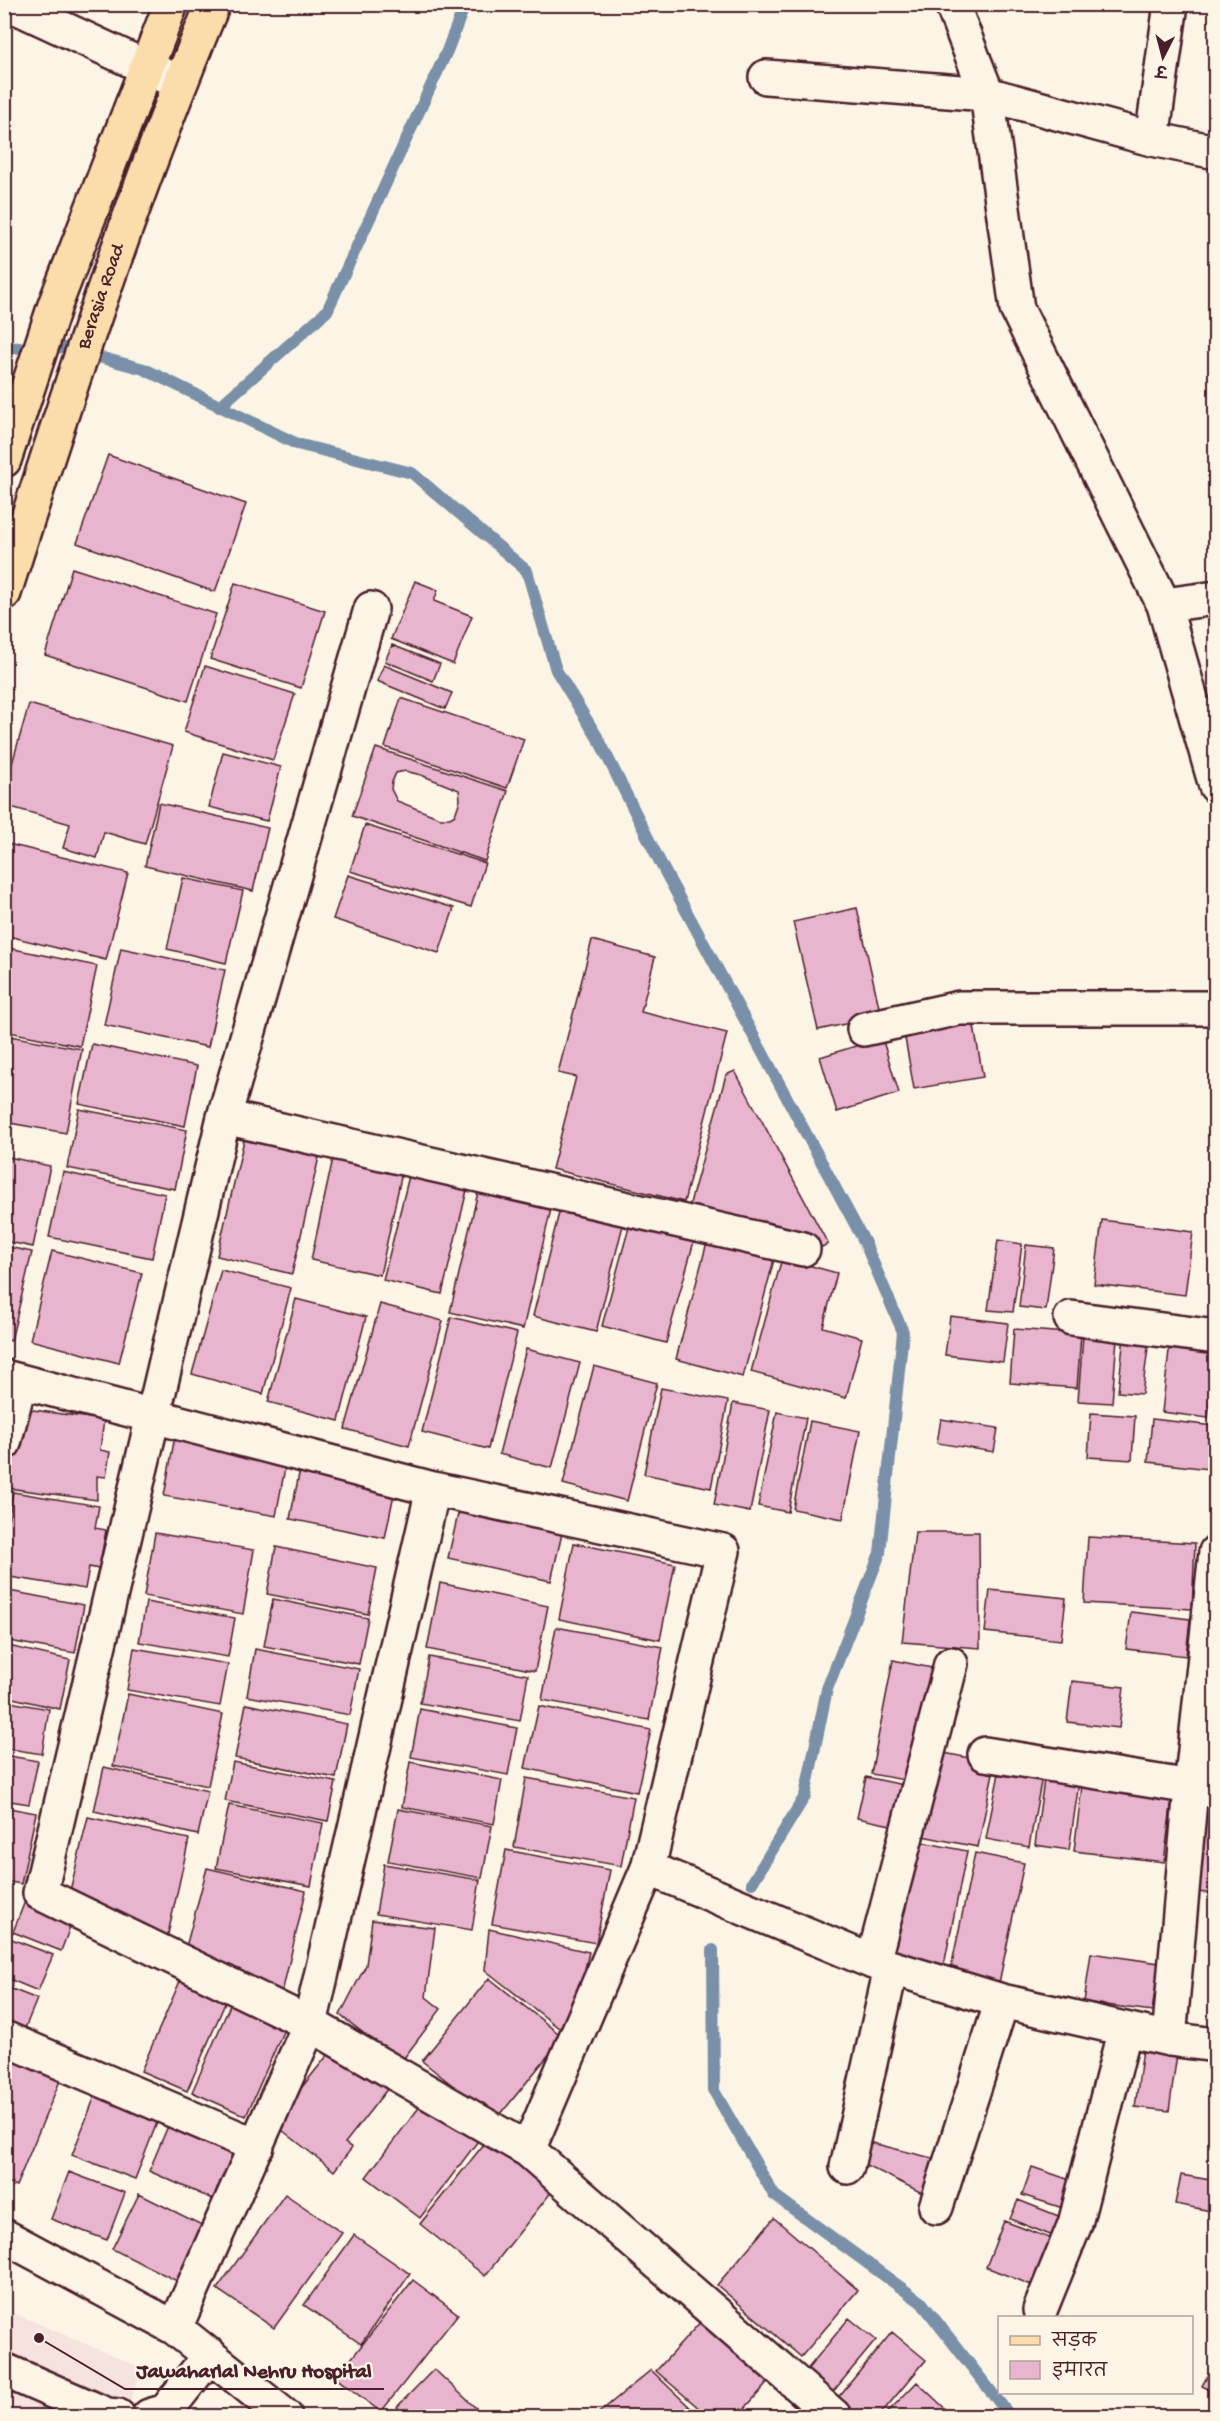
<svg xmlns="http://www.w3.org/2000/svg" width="1220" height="2421" viewBox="0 0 1220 2421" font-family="'Gochi Hand','Playpen Sans Deva',sans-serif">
  <rect width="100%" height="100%" fill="#fcf5e5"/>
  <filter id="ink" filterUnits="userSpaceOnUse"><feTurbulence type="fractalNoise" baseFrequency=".0167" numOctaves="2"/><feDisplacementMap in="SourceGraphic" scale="12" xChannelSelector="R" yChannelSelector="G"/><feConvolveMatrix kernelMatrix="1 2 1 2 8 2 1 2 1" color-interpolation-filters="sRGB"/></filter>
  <g filter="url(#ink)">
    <path fill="#f6e2de" d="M4,2309L142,2368L124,2416H5Z"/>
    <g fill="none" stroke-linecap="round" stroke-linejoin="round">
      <path stroke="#7a8fa8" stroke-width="12" d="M4,348L61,347L144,369L297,444L412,473L527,571L556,670L599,740L662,866L864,1241L903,1332L880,1553L827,1689L805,1796L752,1883
        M219,407L327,311L447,51L465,4
        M713,1950L714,2091L774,2195L922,2303L1010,2416"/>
    </g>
    <path fill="#e9b4ce" stroke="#4a1f2b" stroke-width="1.5" fill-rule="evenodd" d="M108,455L246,504L215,592L77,543Z
      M72,568L216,614L188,701L45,655Z
      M415,581L438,590L434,601L472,616L453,664L391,639Z
      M235,583L325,611L301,688L210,659Z
      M392,645L440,664L433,681L385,661Z
      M384,665L452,693L445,709L377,681Z
      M205,666L295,694L273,760L184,732Z
      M401,698L524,739L507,788L385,747Z
      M29,704L173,746L145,844L104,832L97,858L63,848L70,824L4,805V792Z
      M376,748L508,791L485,861L352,816ZM405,771L421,775L459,790L460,800L455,815L450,818H440L397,801L391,789L392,782L396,773Z
      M223,752L281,767L267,821L209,807Z
      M159,803L268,828L253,891L145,866Z
      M365,825L485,863L471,907L350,871Z
      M4,843L128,873L106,960L4,935Z
      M348,875L454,908L439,953L333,919Z
      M183,878L243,891L226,963L167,949Z
      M857,908L881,1016L818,1030L793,922Z
      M592,940L655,957L641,1012L727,1033L684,1202L552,1169L576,1077L558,1073Z
      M4,947L97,966L80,1046L4,1031Z
      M121,948L225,970L208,1047L104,1025Z
      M972,1015L983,1077L914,1089L903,1027Z
      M4,1035L82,1049L66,1133L4,1122Z
      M882,1038L899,1093L837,1112L820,1057Z
      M92,1044L197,1066L185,1126L79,1104Z
      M735,1071L828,1244L818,1249L687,1214L726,1075Z
      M79,1109L187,1130L175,1189L67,1168Z
      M244,1140L319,1157L292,1274L217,1256Z
      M335,1149L404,1163L380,1275L311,1260Z
      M4,1156L50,1166L33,1247L4,1241Z
      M63,1172L165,1194L152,1258L49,1237Z
      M409,1176L467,1190L442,1294L383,1280Z
      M478,1192L551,1209L523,1329L450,1312Z
      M561,1205L624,1221L596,1332L533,1316Z
      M632,1216L696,1234L666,1343L602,1326Z
      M1102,1220L1193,1232L1185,1295L1094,1284Z
      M709,1235L776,1252L743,1377L676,1359Z
      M998,1240L1022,1244L1013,1312L988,1310Z
      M1026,1245L1054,1248L1046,1310L1019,1307Z
      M4,1246L32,1252L11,1341L4,1339Z
      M52,1251L142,1273L119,1363L30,1340Z
      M782,1258L837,1273L823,1327L862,1338L846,1398L751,1372Z
      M221,1270L291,1288L263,1394L192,1374Z
      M296,1299L366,1317L339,1421L268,1402Z
      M380,1304L443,1321L409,1446L345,1429Z
      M950,1316L1008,1323L1003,1362L945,1355Z
      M451,1317L517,1333L488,1449L422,1432Z
      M1014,1329L1081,1334L1077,1388L1010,1383Z
      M1083,1336L1117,1338L1112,1403L1078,1401Z
      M1124,1336L1149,1340L1142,1394L1118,1392Z
      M1170,1342L1216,1347L1208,1418L1162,1412Z
      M526,1349L580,1363L552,1468L499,1454Z
      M594,1366L657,1383L627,1501L563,1484Z
      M661,1388L728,1401L711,1488L644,1474Z
      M733,1403L770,1410L750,1512L714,1505Z
      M19,1408L104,1420L100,1450L110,1452L106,1477L97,1476V1500L8,1488Z
      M777,1412L806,1418L788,1512L758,1506Z
      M1091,1413L1135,1416L1132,1460L1088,1457Z
      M941,1419L998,1428L994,1452L937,1443Z
      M1152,1419L1214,1426L1209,1469L1148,1462Z
      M810,1421L860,1431L843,1519L793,1509Z
      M175,1436L287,1457L276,1516L164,1496Z
      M300,1469L395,1489L385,1538L290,1519Z
      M13,1492L99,1506L95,1528L106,1530L99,1569L89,1567L85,1589L4,1576V1543Z
      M461,1501L564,1525L551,1581L448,1558Z
      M915,1532H979L980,1648L902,1642Z
      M155,1533L254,1550L243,1614L144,1596Z
      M1088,1537L1195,1543L1192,1609L1084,1603Z
      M574,1543L675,1564L660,1640L559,1619Z
      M276,1547L377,1568L368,1614L267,1594Z
      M440,1583L548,1606L535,1671L427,1649Z
      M4,1590L84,1605L75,1653L4,1640Z
      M990,1590L1066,1598L1061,1640L985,1632Z
      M273,1599L368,1618L359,1664L264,1646Z
      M146,1602L235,1618L228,1657L139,1642Z
      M1131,1612L1190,1619L1186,1656L1126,1649Z
      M556,1627L663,1647L649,1720L542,1700Z
      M4,1645L70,1660L60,1709L4,1696Z
      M134,1648L228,1664L220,1706L127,1690Z
      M255,1649L359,1669L350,1715L247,1696Z
      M429,1657L528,1675L520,1721L420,1703Z
      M893,1660L937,1669L915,1782L871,1774Z
      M1072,1681L1124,1687L1119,1728L1067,1722Z
      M128,1694L223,1714L208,1786L113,1766Z
      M1216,1699V1786L1208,1785Z
      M4,1701L49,1709L42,1754L4,1748Z
      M246,1704L347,1724L336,1778L235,1758Z
      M539,1706L651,1730L637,1792L525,1768Z
      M420,1709L517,1728L508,1775L411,1757Z
      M939,1752L995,1763L978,1847L922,1836Z
      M4,1755L38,1761L29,1804L4,1800Z
      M233,1762L336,1782L328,1821L225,1801Z
      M410,1762L502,1780L494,1824L402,1807Z
      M1001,1763L1043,1771L1029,1847L986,1839Z
      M104,1767L208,1791L198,1835L94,1811Z
      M1045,1772L1080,1776L1069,1850L1035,1845Z
      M866,1777L913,1787L905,1828L857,1818Z
      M526,1778L634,1797L621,1866L514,1847Z
      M1083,1778L1173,1790L1164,1862L1074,1851Z
      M229,1805L323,1823L311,1886L216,1868Z
      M4,1807L36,1813L21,1884L4,1881Z
      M398,1809L492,1826L482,1878L388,1861Z
      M1197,1809L1216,1811V1894L1188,1891Z
      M88,1817L189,1839L166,1943L67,1903Z
      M917,1841L967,1851L943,1970L893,1960Z
      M506,1850L610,1870L596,1943L492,1924Z
      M975,1853L1024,1863L999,1983L950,1973Z
      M384,1864L480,1880L472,1930L376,1914Z
      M207,1868L306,1891L282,1993L186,1947Z
      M27,1896L75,1914L61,1951L13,1932Z
      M372,1920L435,1928L426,1997L441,2009L401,2062L340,2015L366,1965Z
      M489,1929L589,1952L569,2036L485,1970Z
      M9,1938L53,1955L38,1991L4,1977V1950Z
      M1091,1953L1159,1963L1152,2011L1084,2002Z
      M489,1978L563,2037L496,2120L422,2061Z
      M180,1981L226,2001L187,2091L141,2071Z
      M4,1986L37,1999L21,2038L4,2031Z
      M231,2003L285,2027L246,2116L192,2092Z
      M4,2044L65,2069L16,2186L4,2181Z
      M335,2046L388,2088L345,2143L352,2148L334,2171L273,2123Z
      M1143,2049L1177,2054L1169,2111L1135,2107Z
      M97,2091L160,2115L135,2179L72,2155Z
      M424,2101L478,2141L420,2218L366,2177Z
      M171,2119L243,2150L219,2202L149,2171Z
      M488,2139L553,2190L485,2276L420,2224Z
      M868,2142L944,2161L930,2197L858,2161Z
      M1032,2167L1076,2182L1066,2209L1022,2195Z
      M69,2172L125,2193L107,2240L51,2219Z
      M1181,2175L1216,2181V2212L1175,2204Z
      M139,2194L210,2229L183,2284L112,2249Z
      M285,2194L342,2233L274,2328L217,2289Z
      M1018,2200L1066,2219L1058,2238L1010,2219Z
      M774,2218L858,2290L801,2357L717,2285Z
      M1004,2221L1057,2241L1039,2288L986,2267Z
      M354,2235L410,2274L361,2344L304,2305Z
      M413,2280L458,2314L381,2412L336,2378Z
      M704,2318L772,2378L738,2416H708L656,2371Z
      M849,2318L876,2340L832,2393L806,2371Z
      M892,2332L926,2360L879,2416H855L836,2400Z
      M1213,2366L1216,2367V2393L1202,2386Z
      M434,2369L479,2411L474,2416H407L397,2407Z
      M651,2370L699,2416H595Z
      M917,2382L953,2416H884Z"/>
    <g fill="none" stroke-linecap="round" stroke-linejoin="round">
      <defs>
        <path id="minor" d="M10,4L180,83
          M952,4L987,94L1017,309L1164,605L1216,786
          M766,77L987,94L1152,139L1216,152
          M1152,139L1171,4
          M1164,605L1216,598
          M371,609L224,1117L40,1893L310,2024L528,2150L834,2416
          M864,1029L959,1008H1216
          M224,1117L803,1249
          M1071,1318L1216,1337
          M4,1377L433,1489L723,1551L648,1868L528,2150
          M4,1443L20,1381
          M985,1754L1216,1791
          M648,1868L873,1962L1002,2001L1169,2039L1216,2045
          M873,1962L951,1664
          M4,2038L257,2146
          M1169,2039L1191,1788L1216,1552
          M847,2167L891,1968
          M936,2207L1002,2001
          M4,2236L175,2328L285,2416
          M1040,2310L1075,2224L1125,2029
          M175,2328L310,2024L433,1489
          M4,2370L107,2415L118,2416
          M149,2416L166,2411L210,2355"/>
        <g id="major">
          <path d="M4,460L55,305L171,4"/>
          <path id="s1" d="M4,593C67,394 132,196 213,4"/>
        </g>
      </defs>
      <use href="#minor" stroke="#4a1f2b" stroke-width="38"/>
      <use href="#major" stroke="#4a1f2b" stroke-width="38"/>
      <use href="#minor" stroke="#fcf5e5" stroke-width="33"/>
      <use href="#major" stroke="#faddab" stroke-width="33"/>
    </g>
  </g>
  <g text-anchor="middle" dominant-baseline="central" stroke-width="4.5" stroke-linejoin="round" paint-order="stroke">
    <g font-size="20" fill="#4a1f2b" stroke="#fcf5e5">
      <text stroke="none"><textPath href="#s1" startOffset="312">Berasia Road</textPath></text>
    </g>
  </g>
  <path fill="none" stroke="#4a1f2b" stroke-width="2" d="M39 2338L125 2389H384"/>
  <circle fill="#4a1f2b" stroke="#fcf5e5" stroke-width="2" cx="39" cy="2338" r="6"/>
  <g font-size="21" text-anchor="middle" font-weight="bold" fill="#4a1f2b" stroke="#fcf5e5" stroke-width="4.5" stroke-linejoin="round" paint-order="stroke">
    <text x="254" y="2377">Jawaharlal Nehru Hospital</text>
  </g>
  <rect width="1220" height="2421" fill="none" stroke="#fcf5e5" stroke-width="24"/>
  <rect x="12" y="12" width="1196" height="2397" fill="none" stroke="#4a1f2b" stroke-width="2" filter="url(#ink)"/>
  <rect x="998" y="2316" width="195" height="78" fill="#fcf5e5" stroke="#b59f9b" stroke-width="1.5"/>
  <rect x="1010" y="2336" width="30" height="9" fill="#faddab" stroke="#b59f9b" stroke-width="1.5"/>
  <text x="1052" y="2346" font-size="18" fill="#4a1f2b">सड़क</text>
  <rect x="1010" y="2361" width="30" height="18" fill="#e9b4ce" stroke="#b59f9b" stroke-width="1.5"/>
  <text x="1052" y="2376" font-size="18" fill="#4a1f2b">इमारत</text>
  <g transform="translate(1163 57) rotate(186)" stroke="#fcf5e5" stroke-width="4.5" paint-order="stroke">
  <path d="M0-4.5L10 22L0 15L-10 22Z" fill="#4a1f2b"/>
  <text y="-9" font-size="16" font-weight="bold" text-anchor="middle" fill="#4a1f2b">उ</text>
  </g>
</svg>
